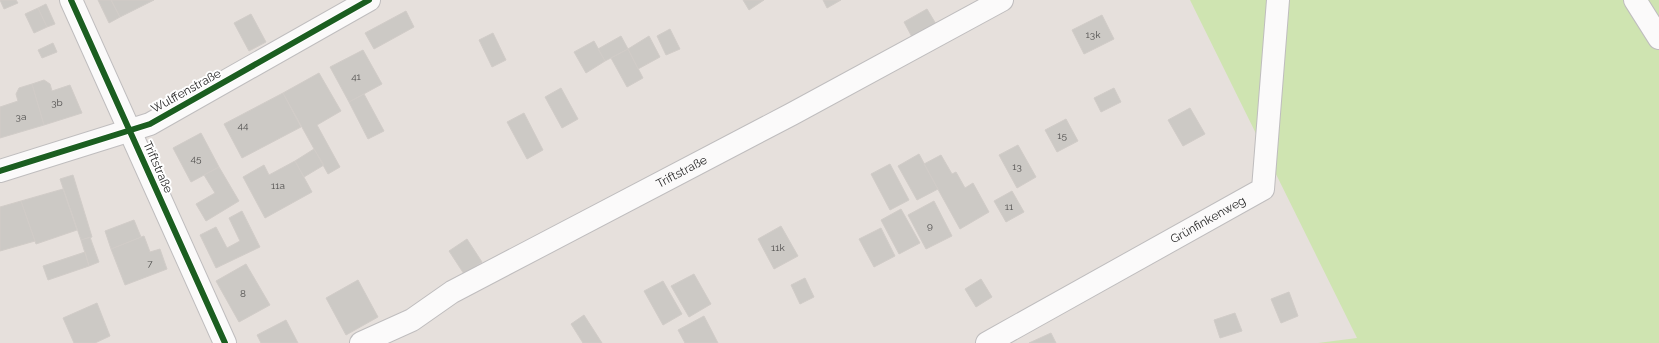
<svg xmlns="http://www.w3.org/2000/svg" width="1659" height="343" viewBox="0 0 1659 343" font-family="Raleway,sans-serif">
  <rect width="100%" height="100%" fill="#e6e0dc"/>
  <path fill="#cfe4b1" d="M1190,0H1659V343H1318L1357,338Z"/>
  <path fill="#ccc9c5" stroke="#d1ccc8" d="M0,0H16L18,3L4,9Z
    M98,0H111L120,17L109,23Z
    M111,0H154L120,17Z
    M743,0H764L749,10Z
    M823,0H841L827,8Z
    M46,4L55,24L47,27L38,8Z
    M38,8L47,27L34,33L25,14Z
    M927,9L936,24L912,37L904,22Z
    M406,11L414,27L374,49L365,33Z
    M251,14L266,42L249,51L234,23Z
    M1102,15L1114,39L1084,54L1072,30Z
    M670,29L680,49L666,55L657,36Z
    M493,33L506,60L492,67L479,40Z
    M621,36L628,49L605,61L598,49Z
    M649,36L660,57L638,69L628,49Z
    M594,41L605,61L586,73L574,52Z
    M53,43L57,52L42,58L38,50Z
    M628,49L643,78L627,87L611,58Z
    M363,50L382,84L349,102L330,67Z
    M319,73L341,111L317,125L340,167L328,174L283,93Z
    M44,80L50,84L52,91L70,85L82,113L44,125L32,84Z
    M32,84L44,125L0,138V107L18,101L16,94L19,88Z
    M561,88L578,119L562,128L545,97Z
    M1114,88L1121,102L1101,112L1094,98Z
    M283,93L301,127L242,158L224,124Z
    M364,94L384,131L368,139L349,102Z
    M1190,108L1205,134L1183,146L1168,120Z
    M524,113L543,150L527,159L507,122Z
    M1066,119L1078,141L1057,152L1045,130Z
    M201,133L219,167L191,182L173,148Z
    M1018,145L1036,177L1017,188L999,155Z
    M314,149L324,165L304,177L295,161Z
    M919,154L938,189L917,200L898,166Z
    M941,155L952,174L956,172L965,188L973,183L989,212L960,229L924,164Z
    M295,161L312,192L265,218L243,177L264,165L269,175Z
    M890,164L909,200L890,210L871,174Z
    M219,167L239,201L206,221L196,204L215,193L204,175Z
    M73,175L92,237L81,240L60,179Z
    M63,189L77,230L36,244L21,201Z
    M1012,191L1024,212L1006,222L994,201Z
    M21,201L35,241L0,251V207Z
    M934,201L952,236L926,249L908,215Z
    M901,209L920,243L899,254L881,220Z
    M242,211L260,247L216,268L200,235L216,227L227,248L240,241L229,218Z
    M134,220L141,237L111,249L105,231Z
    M781,226L798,256L774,269L758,239Z
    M881,228L895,256L874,267L859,239Z
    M144,236L150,252L160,249L167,269L125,285L111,249Z
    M90,237L99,262L89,266L81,240Z
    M467,239L482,262L464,274L449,251Z
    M85,252L89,266L48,280L43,266Z
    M246,264L270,305L239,322L216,281Z
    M694,274L711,304L689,317L671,286Z
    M805,278L814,297L800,304L791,285Z
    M981,279L992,297L976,307L965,289Z
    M358,280L378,317L346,335L326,298Z
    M663,281L682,314L663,325L644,291Z
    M1289,292L1298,316L1281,323L1271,299Z
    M97,303L110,336L95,343H74L63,318Z
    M1235,313L1242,331L1220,338L1214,320Z
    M584,315L602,343H583L571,324Z
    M704,316L718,343H685L678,330Z
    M286,320L298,343H261L257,335Z
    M1051,333L1056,343H1029Z"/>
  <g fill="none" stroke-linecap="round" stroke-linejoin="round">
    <defs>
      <g id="minor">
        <path d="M71,0L225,343"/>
        <path d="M1635,0L1659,38"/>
        <path d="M0,171L150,124L369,0"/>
        <path id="s1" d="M361,343L412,320L452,292L792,114L1002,0"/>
        <path id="s2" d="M987,343L1263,189L1278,0"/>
      </g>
    </defs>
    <use href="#minor" stroke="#bfbdbe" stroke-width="24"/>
    <use href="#minor" stroke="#fbfafa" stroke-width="22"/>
    <defs>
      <path id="cycleway" d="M71,0L225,343
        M0,171L150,124L369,0"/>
    </defs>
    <use href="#cycleway" stroke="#fff" stroke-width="8"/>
    <use href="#cycleway" stroke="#1b5e20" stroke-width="6"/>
  </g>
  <g text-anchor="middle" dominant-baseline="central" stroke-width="4" stroke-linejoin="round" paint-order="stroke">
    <g font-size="10" fill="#51504f">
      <text x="1093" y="34">13k</text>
      <text x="356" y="76">41</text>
      <text x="57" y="102">3b</text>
      <text x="21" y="116">3a</text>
      <text x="243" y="125">44</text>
      <text x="1062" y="135">15</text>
      <text x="196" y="158">45</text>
      <text x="1017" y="166">13</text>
      <text x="278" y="185">11a</text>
      <text x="1009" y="206">11</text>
      <text x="930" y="225">9</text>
      <text x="778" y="247">11k</text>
      <text x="150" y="263">7</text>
      <text x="243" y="293">8</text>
    </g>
    <g font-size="12" fill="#272727" stroke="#fff">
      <text transform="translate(186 91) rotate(-29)">Wulffenstraße</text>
      <text transform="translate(158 167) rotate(66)">Triftstraße</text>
      <text stroke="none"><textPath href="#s1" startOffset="364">Triftstraße</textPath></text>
      <text stroke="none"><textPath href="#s2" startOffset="253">Grünfinkenweg</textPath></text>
    </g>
  </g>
</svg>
